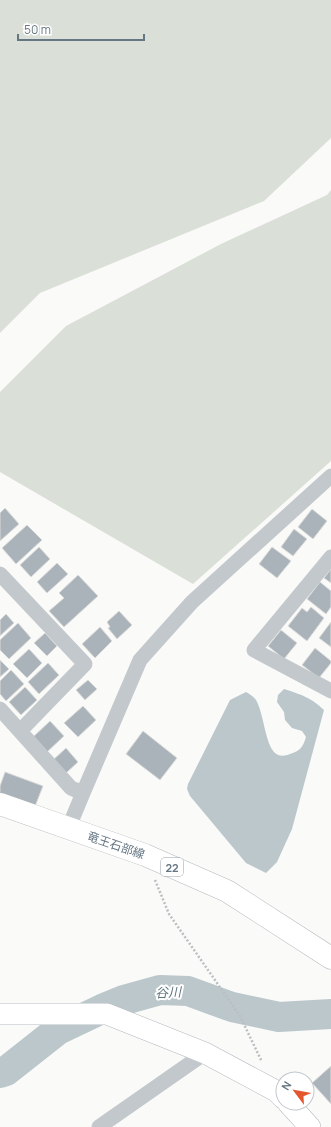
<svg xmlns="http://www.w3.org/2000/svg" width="331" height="1127" viewBox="0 0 331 1127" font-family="Manrope,'Noto Sans JP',sans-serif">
  <rect width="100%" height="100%" fill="#fafaf8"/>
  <path fill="#dadfd7" d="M0,0H331V138L264,201L40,293L0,333Z
    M331,190V461L193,584L0,472V392L66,326L221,244L327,195Z"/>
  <path fill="#bbc7cb" d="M284,689C302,695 310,697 324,710L292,829L277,862L266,873L246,863L190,796L187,789L188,784L230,700L246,692C250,694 254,697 256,700C264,714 265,744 275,753C280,757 285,756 290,754C300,751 303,747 306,737L302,731L292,728L285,720L284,712L277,702L278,695Z"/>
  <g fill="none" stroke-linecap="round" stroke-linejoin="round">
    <path stroke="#bbc7cb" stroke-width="30" d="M0,1073L6,1071L58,1030L102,1009L124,1000L160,990L188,991L232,1007L279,1017L331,1014"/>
  </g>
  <path fill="#aab3b9" stroke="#dcdcda" d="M5,508L19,524L0,541V513Z
    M312,509L327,521L313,539L298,527Z
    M27,525L42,540L16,564L2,548Z
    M294,529L307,539L293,556L281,547Z
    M39,547L50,559L31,577L20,565Z
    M272,547L291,561L277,578L259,564Z
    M57,563L68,574L47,593L37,582Z
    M331,569V583L324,578Z
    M78,575L98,596L64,627L49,611L64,598L59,593Z
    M320,582L331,591V607L326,614L307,599Z
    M311,607L324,618L307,641L288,626L302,608L307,612Z
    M119,611L132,625L117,639L108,628L110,627L107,622Z
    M6,614L14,623L0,636V620Z
    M331,622V647L319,638Z
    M18,623L31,638L9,659L0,650V640Z
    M100,627L112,641L95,658L82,644Z
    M281,630L297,643L284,659L268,646Z
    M45,633L57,646L47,656L34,643Z
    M315,648L331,661V663L319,678L302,665Z
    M29,649L42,663L27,678L13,664Z
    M0,660L9,669L0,677Z
    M48,663L59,675L39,694L28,682Z
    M11,670L24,684L6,701L0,694V681Z
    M88,680L97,689L85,700L76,690Z
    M25,687L37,700L21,715L9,702Z
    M83,706L96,720L78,737L64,723Z
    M50,721L64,736L46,753L32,738Z
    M143,731L177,758L160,780L126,754Z
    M66,748L78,762L65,774L52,761Z
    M5,772L43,786L34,809L0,796V786Z
    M331,1066V1104L312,1083Z"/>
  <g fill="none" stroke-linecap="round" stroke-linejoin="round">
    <defs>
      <path id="secondary" d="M0,1014H107L205,1053L276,1091L283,1098
        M288,1103L310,1127"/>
      <path id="primary" d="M0,804L145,855L227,891L331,958"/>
    </defs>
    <use href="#secondary" stroke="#b3babf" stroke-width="22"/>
    <use href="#primary" stroke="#b5babe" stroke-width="23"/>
    <path stroke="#bbbfc2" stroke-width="2.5" stroke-dasharray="2 2" stroke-linecap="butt" d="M155,880L169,914L240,1016L262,1062"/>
    <path stroke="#c3c8cc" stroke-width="15" d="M331,557L254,650L331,691
      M0,574L85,664L20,731
      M0,709L71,788L83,793L68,829
      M83,793L140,660L192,602L331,476
      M99,1127L205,1053"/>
    <use href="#secondary" stroke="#fff" stroke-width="21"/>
    <use href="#primary" stroke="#fff" stroke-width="22"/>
  </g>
  <g text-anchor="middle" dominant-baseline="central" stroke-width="4" stroke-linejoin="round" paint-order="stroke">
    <rect fill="#fff" stroke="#939fa8" stroke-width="1" x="161" y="858" width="22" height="18" rx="3"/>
    <g font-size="11" font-weight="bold" fill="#657683">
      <text x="172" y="867">22</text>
    </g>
    <g font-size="12" fill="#657683" stroke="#fff">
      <text transform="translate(116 845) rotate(19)">竜王石部線</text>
    </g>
    <g font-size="13" font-style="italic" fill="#60757c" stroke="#fff">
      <text transform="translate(168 992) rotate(-2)">谷川</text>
    </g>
  </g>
  <g transform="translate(295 1091) rotate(302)"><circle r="19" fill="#ffffff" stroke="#c1c8cd"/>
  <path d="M0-3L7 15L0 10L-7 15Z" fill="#e4572e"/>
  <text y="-6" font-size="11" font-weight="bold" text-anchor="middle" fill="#657683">N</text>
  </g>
  <path d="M18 34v6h126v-6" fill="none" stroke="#657683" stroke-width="2"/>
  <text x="24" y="34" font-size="12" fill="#657683" stroke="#ffffff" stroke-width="3" paint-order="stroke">50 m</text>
</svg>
